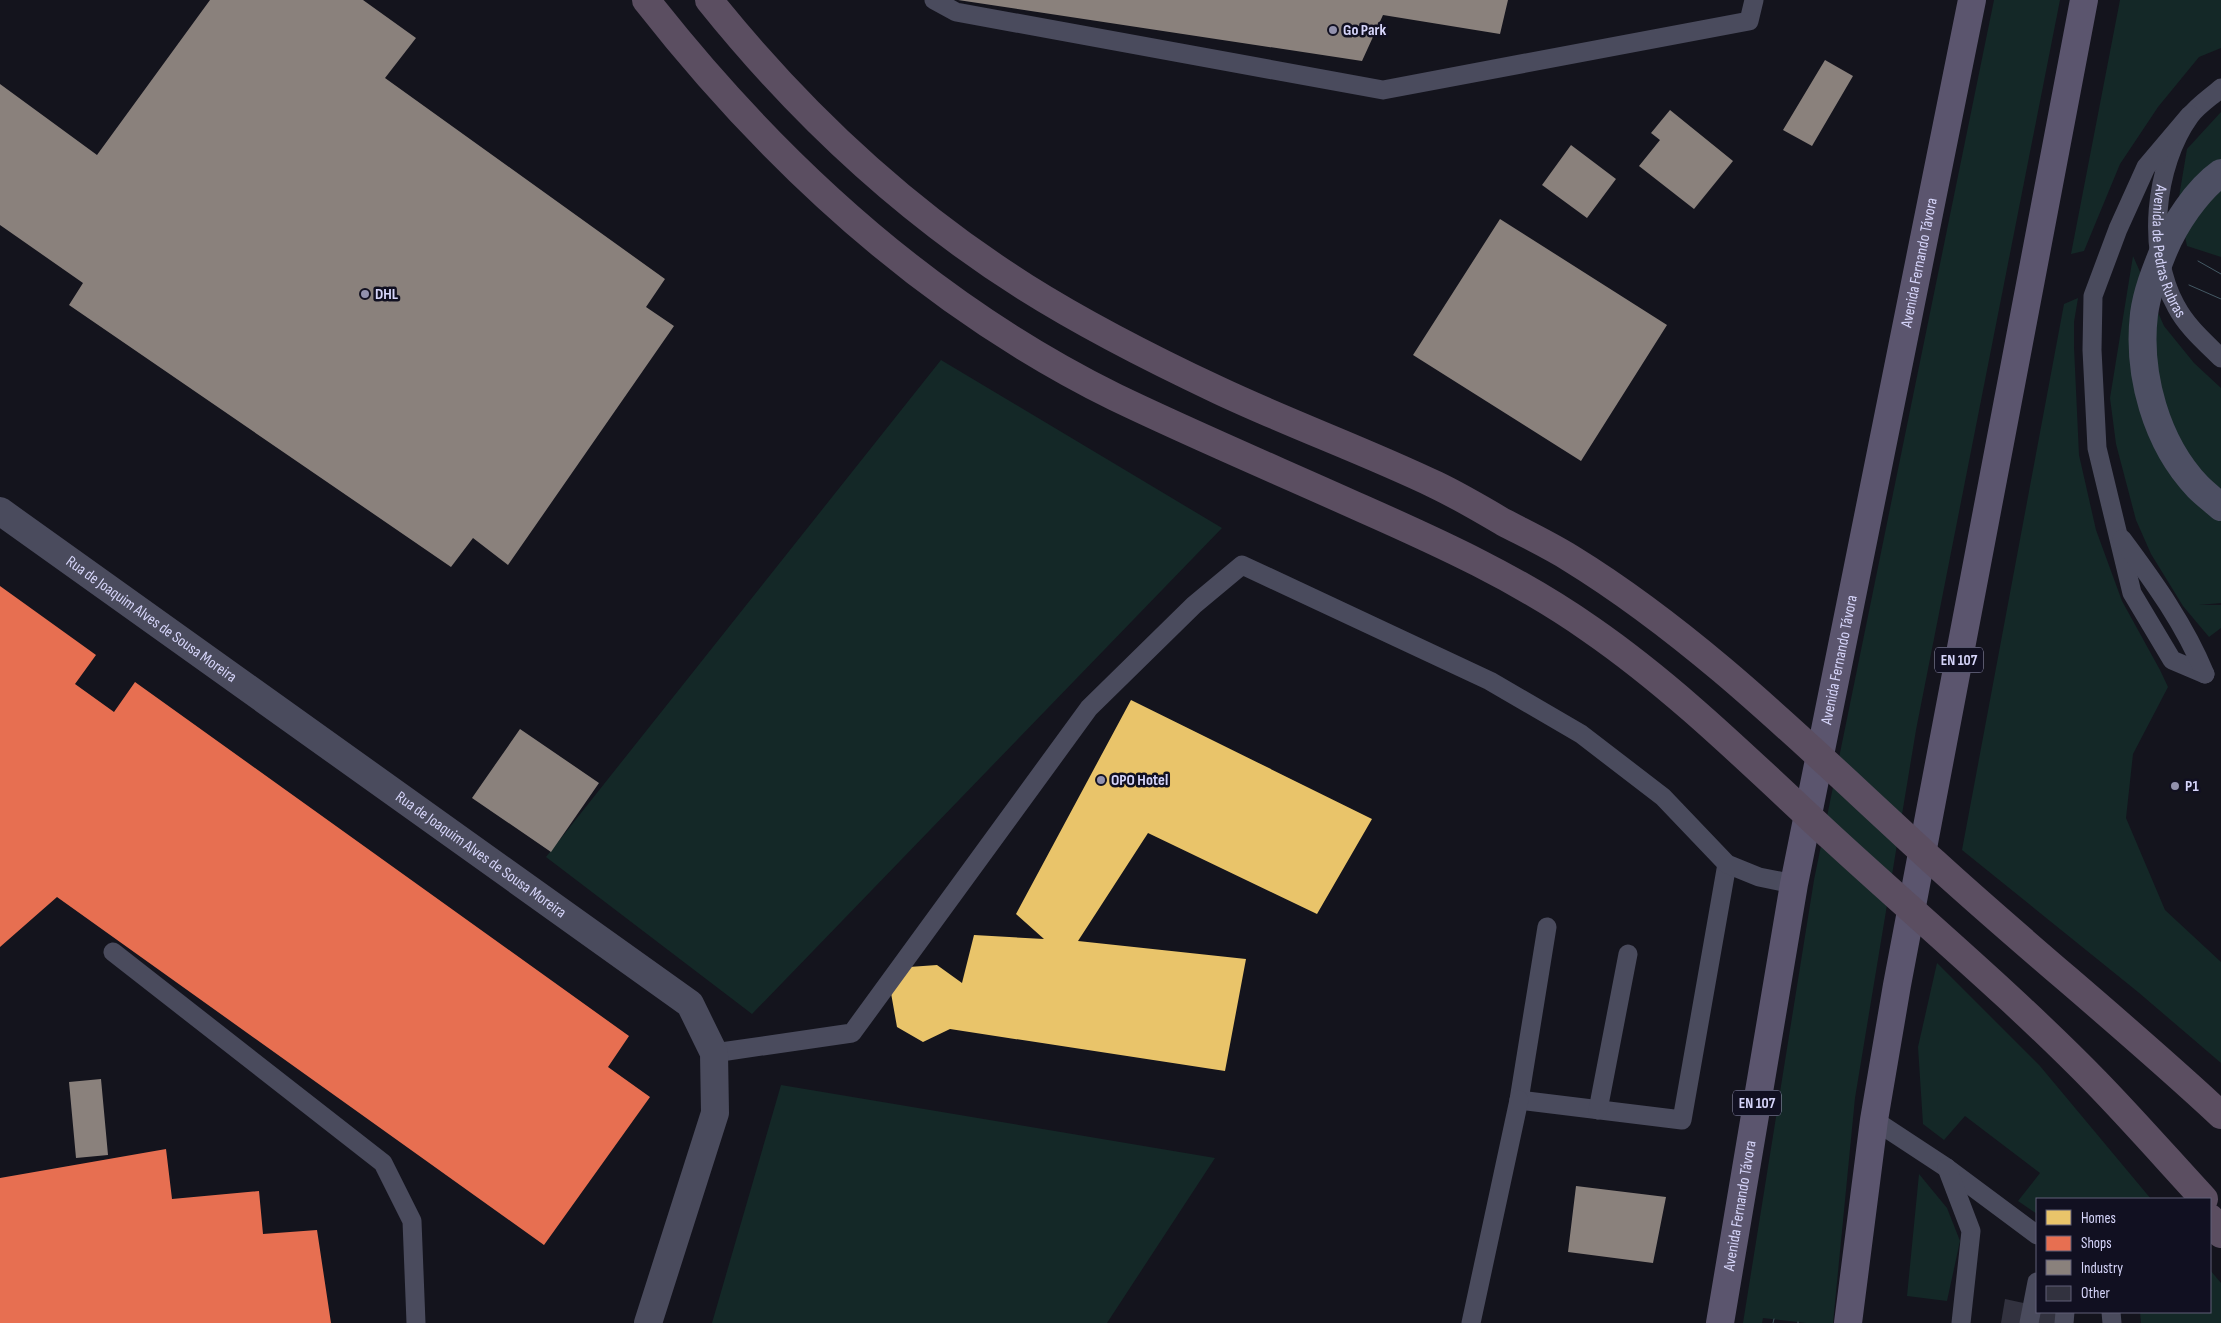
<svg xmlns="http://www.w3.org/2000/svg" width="2221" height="1323" font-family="'Sofia Sans Condensed',sans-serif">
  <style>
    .green { fill: #142827 }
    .homes { fill: #e9c46a }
    .shops { fill: #e76f51 }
    .industry { fill: #8a817c }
    .building { fill: #32323f }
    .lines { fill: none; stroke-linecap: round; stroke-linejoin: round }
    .service { stroke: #4a4b5d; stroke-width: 19 }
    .minor { stroke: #4a4b5d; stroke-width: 28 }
    .secondary { stroke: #4d4f63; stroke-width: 28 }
    .primary { stroke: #5b556e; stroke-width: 28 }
    .motorway { stroke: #5b4e61; stroke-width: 28 }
    .tram { stroke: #445964; stroke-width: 1 }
    .poi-dot { fill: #9291ad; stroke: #111021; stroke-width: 2 }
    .labels { text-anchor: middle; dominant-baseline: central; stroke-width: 5; stroke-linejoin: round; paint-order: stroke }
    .shield { fill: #111021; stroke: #9b9ab9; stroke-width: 1 }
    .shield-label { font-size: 15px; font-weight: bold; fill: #d6d5fa }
    .poi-label { font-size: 16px; font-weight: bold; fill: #d6d5fa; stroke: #111021; text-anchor: start }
    .street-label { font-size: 16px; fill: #d6d5fa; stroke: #111021 }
  </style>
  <rect width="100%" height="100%" fill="#14141d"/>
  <path class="green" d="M 1994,0 L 2060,0 L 1916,730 L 1855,1098 L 1833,1323 L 1806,1323 L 1763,1318 L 1762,1323 L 1743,1323 L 1814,880 Z
    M 2120,0 L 2221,0 L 2221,48 L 2199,57 L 2158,107 L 2120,164 L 2084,251 L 2071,254 Z
    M 2221,112 L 2221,257 L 2187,246 L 2178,203 L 2187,149 Z
    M 2133,256 L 2164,326 L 2194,363 L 2221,388 L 2221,603 L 2199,605 L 2221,605 L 2221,628 L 2209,637 L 2183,606 L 2151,554 L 2136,520 L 2116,444 L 2110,398 Z
    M 2078,298 L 2074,322 L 2074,347 L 2079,455 L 2096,530 L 2122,601 L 2160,670 L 2168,687 L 2133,754 L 2126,818 L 2165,910 L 2221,962 L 2221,1063 L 2138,992 L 1962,850 L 2064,304 Z
    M 941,360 L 1222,528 L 752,1014 L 546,857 Z
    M 1937,963 L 2040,1066 L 2151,1199 L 2037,1199 L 2037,1214 L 2018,1201 L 2040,1173 L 1965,1116 L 1944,1140 L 1923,1124 L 1918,1047 Z
    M 781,1085 L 1215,1158 L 1107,1323 L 712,1323 Z
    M 1919,1174 L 1947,1208 L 1960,1241 L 1947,1301 L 1907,1296 Z
    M 2210,1270 L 2221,1283 L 2221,1323 L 2141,1323 L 2140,1312 L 2210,1312 Z"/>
  <path class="homes" d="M 1131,700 L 1372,819 L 1317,914 L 1148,833 L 1078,941 L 1246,959 L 1225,1071 L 950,1029 L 923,1042 L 897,1027 L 891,993 L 909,967 L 937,965 L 962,983 L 974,935 L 1044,939 L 1016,914 Z"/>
  <path class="shops" d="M 0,586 L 96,655 L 75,684 L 114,712 L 135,682 L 629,1036 L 608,1067 L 650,1097 L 544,1245 L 57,897 L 0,947 Z
    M 166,1149 L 172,1199 L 259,1191 L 263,1234 L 317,1230 L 331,1323 L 0,1323 L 0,1178 Z"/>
  <path class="industry" d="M 210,0 L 363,0 L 416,38 L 385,78 L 665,279 L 646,307 L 674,326 L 508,565 L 473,538 L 451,567 L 69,305 L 83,283 L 0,225 L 0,84 L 97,155 Z
    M 958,0 L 1508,0 L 1500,34 L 1383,15 L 1362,61 Z
    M 1825,60 L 1853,76 L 1812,146 L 1783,130 Z
    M 1670,110 L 1733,161 L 1694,209 L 1639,166 L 1660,140 L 1651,133 Z
    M 1571,145 L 1616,179 L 1587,218 L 1542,185 Z
    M 1500,219 L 1667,325 L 1581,461 L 1413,355 Z
    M 520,729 L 599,783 L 551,852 L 472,798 Z
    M 101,1079 L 108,1155 L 76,1158 L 69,1082 Z
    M 1576,1186 L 1666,1197 L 1653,1263 L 1568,1252 Z"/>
  <path class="building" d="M 2005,1299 L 2037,1306 L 2037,1312 L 2074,1312 L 2073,1323 L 2001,1323 Z"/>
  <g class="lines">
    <g class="service">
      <path d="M 934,0 L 956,12 L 1383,90 L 1749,21 L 1754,0"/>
      <path id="s1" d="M 2221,88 C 2211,97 2198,105 2190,116 C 2154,166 2146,252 2176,306 C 2187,327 2205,342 2221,358"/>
      <path d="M 2190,115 L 2146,167 L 2118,229 L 2093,296 L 2092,350 L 2097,448 L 2132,593 L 2172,660 L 2205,674"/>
      <path d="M 2122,539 C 2154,582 2185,625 2205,674"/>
      <path d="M 1547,927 L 1519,1100 L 1682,1120 L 1727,864"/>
      <path d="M 113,952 L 383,1163 L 412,1221 L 416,1323"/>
      <path d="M 714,1053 L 852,1033 L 1089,708 L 1194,605 L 1242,565 L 1490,681 L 1581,734 L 1663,797 L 1727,864 L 1759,877 L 1794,884"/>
      <path d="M 1598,1110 L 1628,954"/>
      <path d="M 1874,1120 L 1947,1168 L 2037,1235"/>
      <path d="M 1947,1168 L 1971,1231 L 1961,1323"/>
      <path d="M 2111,1312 L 2112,1323"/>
      <path d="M 1471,1323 L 1519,1100"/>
      <path d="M 2029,1323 L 2037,1282"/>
      <path d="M 2064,1323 L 2065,1312"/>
    </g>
    <path class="minor" id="s2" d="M 0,511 L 690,1004 L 714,1053 L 715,1113 L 648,1323"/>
    <path class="secondary" d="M 2221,173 C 2197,190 2174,225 2163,252 C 2155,272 2147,292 2144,314 C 2137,374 2156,443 2198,487 C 2205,494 2214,501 2221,507"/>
    <g class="primary">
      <path id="s3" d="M 1720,1323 L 1794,884 L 1972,0"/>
      <path d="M 1848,1323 L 1874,1120 L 1897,985 L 2084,0"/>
    </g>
    <path class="motorway" d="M 646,0 C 773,162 929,305 1115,397 C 1196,436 1279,471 1361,508 C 1440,543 1519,579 1590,629 C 1677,689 1754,766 1832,838 C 1920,919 2012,996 2096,1082 C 2133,1120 2168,1160 2204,1199
      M 709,0 C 798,111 905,211 1025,287 C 1087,326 1152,359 1218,390 C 1290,424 1365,451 1436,485 C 1459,496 1481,509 1503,522 C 1526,534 1549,545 1570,558 C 1705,641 1818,757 1935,863 C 2029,949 2128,1028 2221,1115
      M 2210,1218 L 2221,1234"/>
    <path class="tram" d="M 2198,261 L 2221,274
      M 2189,285 L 2221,299
      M 1773,1323 L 1774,1319
      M 1798,1323 L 1798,1322"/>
  </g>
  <g class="poi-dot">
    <circle cx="1333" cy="30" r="5"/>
    <circle cx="365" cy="294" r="5"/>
    <circle cx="1101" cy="780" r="5"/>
    <circle cx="2175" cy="786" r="5"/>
  </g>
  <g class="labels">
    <g class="shield">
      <rect x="1935" y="647.5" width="48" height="25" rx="4"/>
      <rect x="1733" y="1090.5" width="48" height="25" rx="4"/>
    </g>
    <g class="shield-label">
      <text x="1959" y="660">EN 107</text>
      <text x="1757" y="1103">EN 107</text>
    </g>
    <g class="poi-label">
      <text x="1343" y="30">Go Park</text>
      <text x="375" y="294">DHL</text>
      <text x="1111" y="780">OPO Hotel</text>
      <text x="2185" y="786">P1</text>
    </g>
    <g class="street-label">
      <text stroke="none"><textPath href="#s1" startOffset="185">Avenida de Pedras Rubras</textPath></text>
      <text stroke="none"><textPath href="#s3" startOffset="1079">Avenida Fernando Távora</textPath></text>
      <text stroke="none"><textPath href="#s2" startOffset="186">Rua de Joaquim Alves de Sousa Moreira</textPath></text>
      <text stroke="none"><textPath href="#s3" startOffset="674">Avenida Fernando Távora</textPath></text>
      <text stroke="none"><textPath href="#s2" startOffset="591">Rua de Joaquim Alves de Sousa Moreira</textPath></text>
      <text stroke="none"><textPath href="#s3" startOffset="119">Avenida Fernando Távora</textPath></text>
    </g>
  </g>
  <rect x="2036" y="1198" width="175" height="115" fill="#111021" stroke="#605f78"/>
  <rect x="2046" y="1210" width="25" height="15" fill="#e9c46a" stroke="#605f78"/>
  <text x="2081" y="1223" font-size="15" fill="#d6d5fa">Homes</text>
  <rect x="2046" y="1236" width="25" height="15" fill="#e76f51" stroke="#605f78"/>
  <text x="2081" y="1248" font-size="15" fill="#d6d5fa">Shops</text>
  <rect x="2046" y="1260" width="25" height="15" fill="#8a817c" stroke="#605f78"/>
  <text x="2081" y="1273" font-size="15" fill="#d6d5fa">Industry</text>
  <rect x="2046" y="1286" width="25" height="15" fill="#32323f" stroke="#605f78"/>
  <text x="2081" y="1298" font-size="15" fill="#d6d5fa">Other</text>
</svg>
